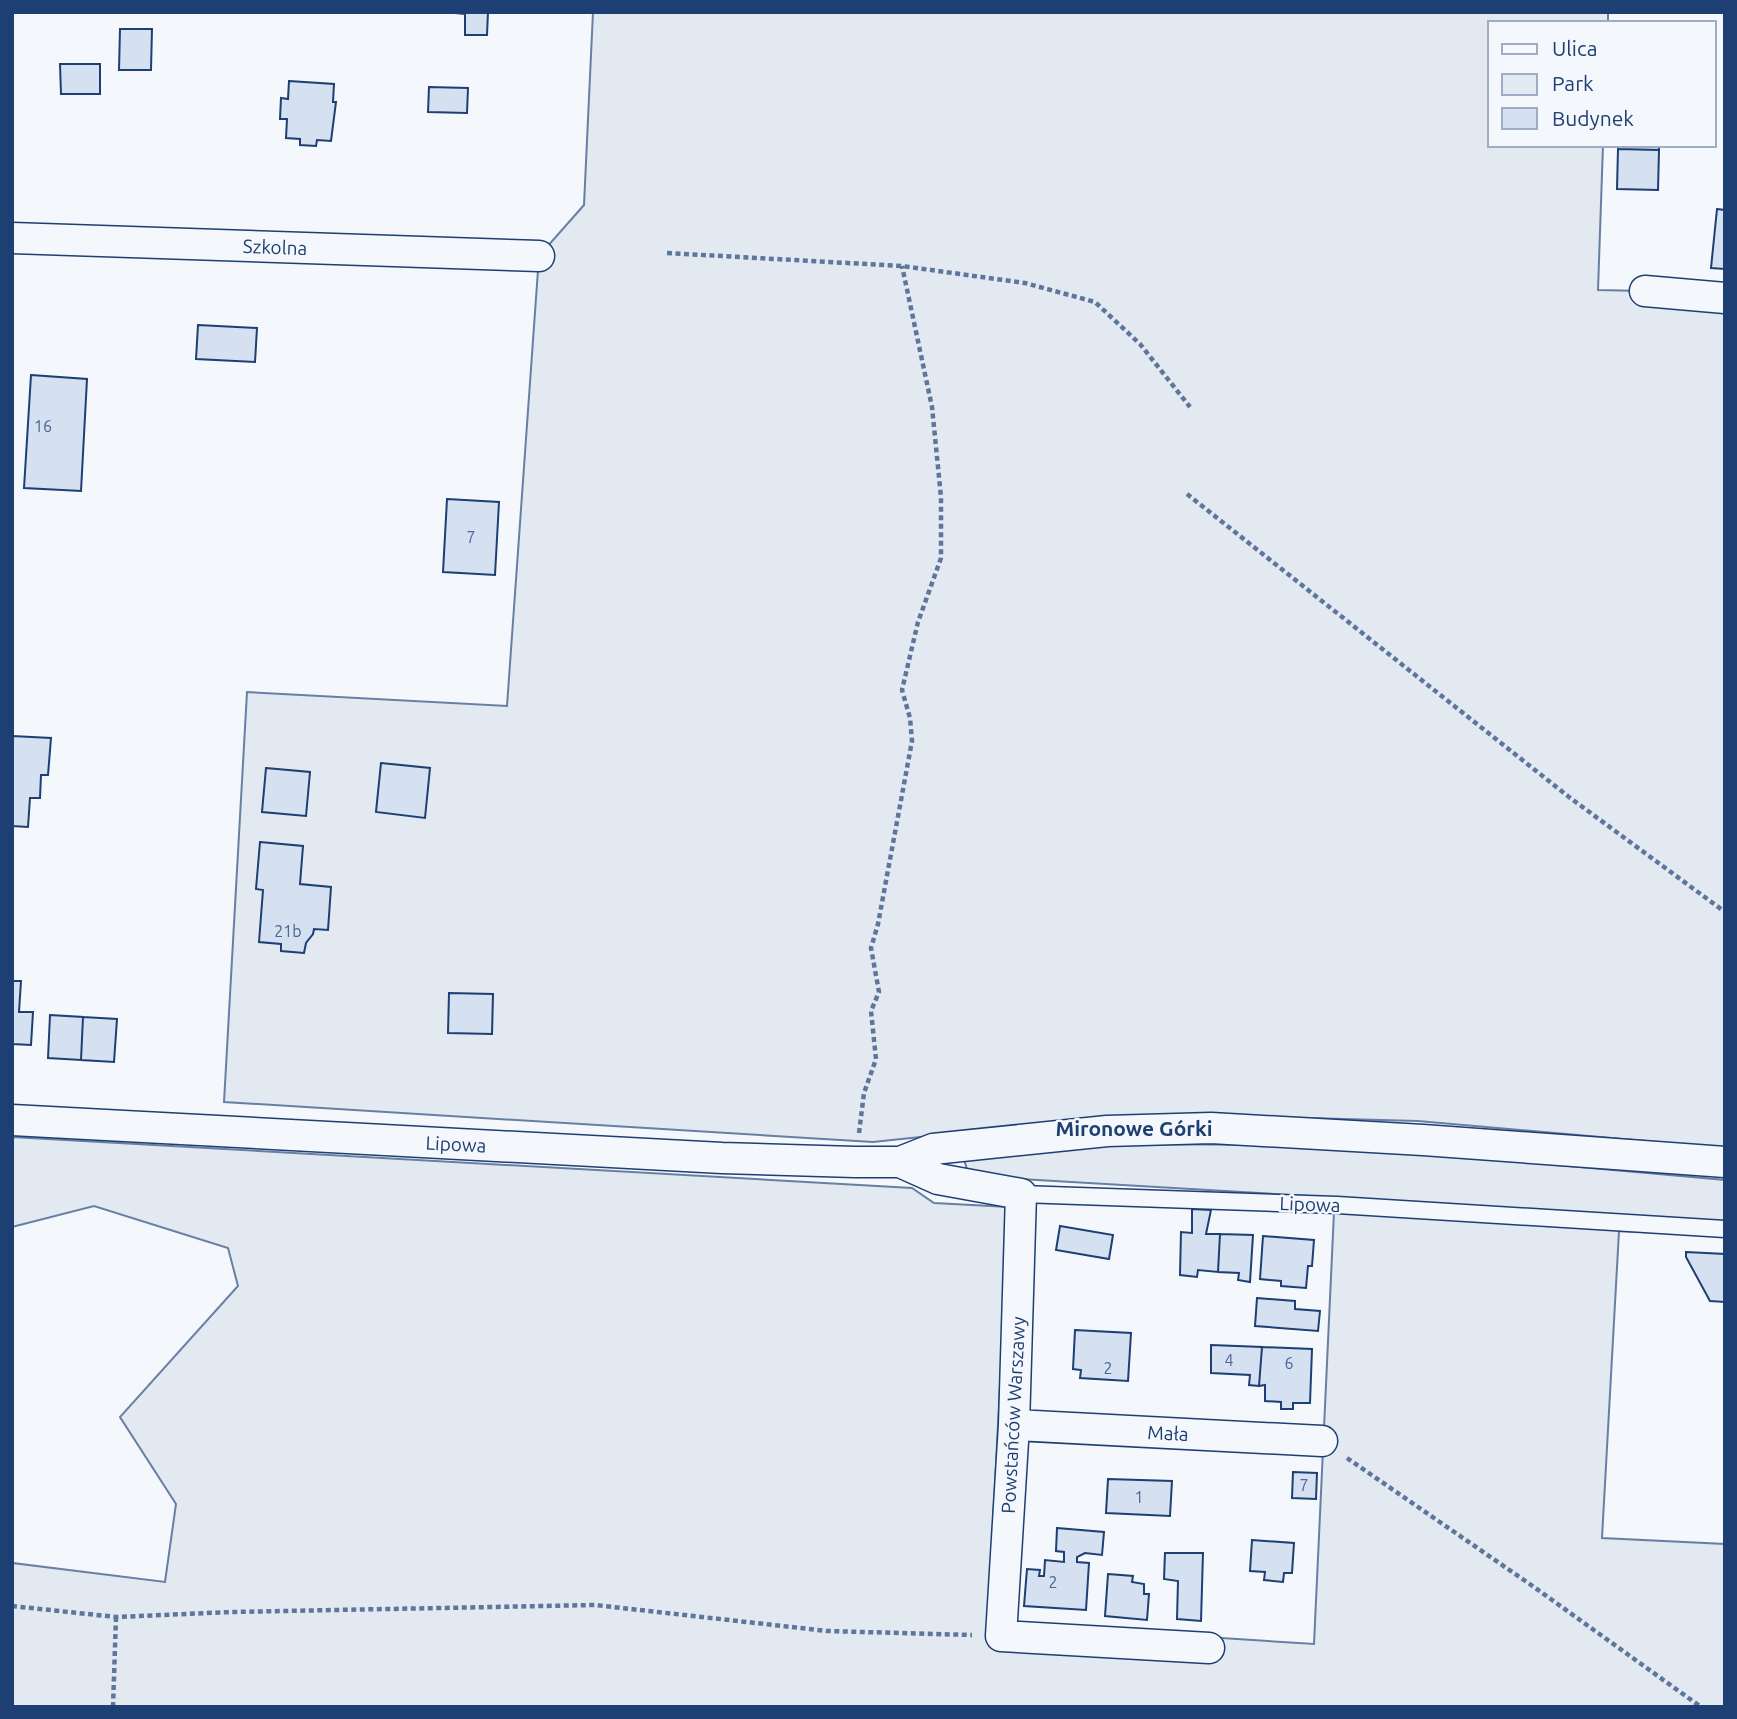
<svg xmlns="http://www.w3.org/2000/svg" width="1737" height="1719" font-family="Ubuntu,sans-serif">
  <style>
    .green { fill: #e3e9f0; stroke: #687fa3; stroke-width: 2 }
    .building { fill: #d5e0f0; stroke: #1d3f73; stroke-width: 2 }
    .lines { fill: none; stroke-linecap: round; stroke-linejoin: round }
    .lane-casing { stroke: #1d3f73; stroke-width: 19 }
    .street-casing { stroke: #1d3f73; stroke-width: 33 }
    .path { stroke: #5e769c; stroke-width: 4.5; stroke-dasharray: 5 3.5; stroke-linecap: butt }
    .lane { stroke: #f4f7fb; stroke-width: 16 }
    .street { stroke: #f4f7fb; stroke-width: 30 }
    .labels { text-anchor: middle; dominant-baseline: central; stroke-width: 5; stroke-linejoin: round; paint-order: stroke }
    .number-label { font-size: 16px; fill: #4b6792 }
    .street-label { font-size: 19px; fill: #1d3f73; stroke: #f4f7fb }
    .neighbourhood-label { font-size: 21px; font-weight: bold; fill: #1d3f73; stroke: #f4f7fb }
  </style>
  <rect width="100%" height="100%" fill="#f4f7fb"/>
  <path class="green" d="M 593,12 L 1608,12 L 1608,23 L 1490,23 L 1490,145 L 1603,145 L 1598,290 L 1645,291 L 1725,298 L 1725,1148 L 1418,1121 L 1202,1115 L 987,1130 L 873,1142 L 224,1102 L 247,692 L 507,706 L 539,256 L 584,205 Z
    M 12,1137 L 912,1188 L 934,1203 L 1009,1207 L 988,1623 L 1314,1644 L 1334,1212 L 1342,1198 L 969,1176 L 963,1156 L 1081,1144 L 1335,1145 L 1725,1180 L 1725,1235 L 1619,1231 L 1602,1538 L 1725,1544 L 1725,1707 L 12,1707 L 12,1563 L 165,1582 L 176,1504 L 120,1417 L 238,1286 L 228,1248 L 94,1206 L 12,1227 Z"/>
  <path class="building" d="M 445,12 L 488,12 L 487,35 L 465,35 L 465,14 Z
    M 120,29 L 152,29 L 151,70 L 119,70 Z
    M 60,64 L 100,64 L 100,94 L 61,94 Z
    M 289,81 L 334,84 L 333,102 L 336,102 L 331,141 L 317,140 L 316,146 L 300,145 L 300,139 L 286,138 L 287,119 L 280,119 L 281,98 L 288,99 Z
    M 429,87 L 468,88 L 467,113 L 428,112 Z
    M 1618,145 L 1659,145 L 1659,150 L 1618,149 Z
    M 1618,149 L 1659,150 L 1658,190 L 1617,189 Z
    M 1717,209 L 1725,210 L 1725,269 L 1711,268 Z
    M 198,325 L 257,328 L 255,362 L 196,359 Z
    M 31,375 L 87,379 L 81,491 L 24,488 Z
    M 447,499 L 499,502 L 495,575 L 443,572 Z
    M 12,736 L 51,738 L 48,775 L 41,775 L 40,798 L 30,798 L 28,827 L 12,826 Z
    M 381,763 L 430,768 L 425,818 L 376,812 Z
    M 266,768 L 310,772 L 306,816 L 262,812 Z
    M 260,842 L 303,846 L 300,884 L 331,887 L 328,930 L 314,929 L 313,934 L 306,943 L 304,953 L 281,951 L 281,944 L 259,942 L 263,890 L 256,889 Z
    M 12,981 L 21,981 L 19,1012 L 33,1012 L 31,1045 L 12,1044 Z
    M 449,993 L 493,994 L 492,1034 L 448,1033 Z
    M 50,1015 L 83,1017 L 81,1060 L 48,1058 Z
    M 83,1017 L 117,1019 L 114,1062 L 81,1060 Z
    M 1192,1209 L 1211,1210 L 1206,1234 L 1220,1234 L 1218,1272 L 1198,1270 L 1197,1277 L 1180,1275 L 1181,1232 L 1192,1233 Z
    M 1060,1226 L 1113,1235 L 1109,1259 L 1056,1250 Z
    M 1220,1234 L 1253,1235 L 1250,1282 L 1238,1280 L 1239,1273 L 1218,1272 Z
    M 1263,1236 L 1314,1240 L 1312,1266 L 1308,1266 L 1306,1288 L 1281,1286 L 1281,1281 L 1260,1279 Z
    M 1686,1252 L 1725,1254 L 1725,1302 L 1710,1301 L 1686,1257 Z
    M 1257,1298 L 1295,1301 L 1295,1309 L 1320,1311 L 1318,1331 L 1255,1326 Z
    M 1075,1330 L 1131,1333 L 1128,1381 L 1080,1378 L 1081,1370 L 1073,1369 Z
    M 1211,1345 L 1262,1347 L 1259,1386 L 1249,1385 L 1250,1375 L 1211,1373 Z
    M 1262,1347 L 1312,1349 L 1310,1403 L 1293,1403 L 1293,1409 L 1281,1409 L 1281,1402 L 1265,1401 L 1265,1385 L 1259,1386 Z
    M 1293,1472 L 1317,1473 L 1316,1499 L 1292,1498 Z
    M 1108,1479 L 1172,1481 L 1170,1516 L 1106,1513 Z
    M 1057,1528 L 1104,1532 L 1102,1555 L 1085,1553 L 1077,1557 L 1077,1562 L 1089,1563 L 1086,1610 L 1024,1606 L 1027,1569 L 1040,1570 L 1039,1576 L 1044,1576 L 1045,1560 L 1064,1562 L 1064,1552 L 1056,1551 Z
    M 1252,1540 L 1294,1543 L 1292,1573 L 1284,1573 L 1283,1582 L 1264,1580 L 1265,1572 L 1250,1571 Z
    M 1165,1553 L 1203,1553 L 1201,1621 L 1177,1619 L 1178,1581 L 1164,1579 Z
    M 1108,1574 L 1133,1576 L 1132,1582 L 1144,1584 L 1144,1594 L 1149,1594 L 1147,1620 L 1105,1616 Z"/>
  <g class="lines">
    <defs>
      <path id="lane" d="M 1021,1194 L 1337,1205 L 1725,1229"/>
      <path id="street" d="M 12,238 L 539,256
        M 1645,291 L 1725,298
        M 12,1120 L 722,1158 L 855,1162 L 900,1162 L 933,1149 L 1107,1131 L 1211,1128 L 1423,1140 L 1725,1162
        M 900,1162 L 938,1179 L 1021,1194 L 1014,1425 L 1001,1636 L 1209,1648
        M 1014,1425 L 1322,1441"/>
    </defs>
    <use href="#lane" class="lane-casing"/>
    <use href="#street" class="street-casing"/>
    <path class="path" d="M 667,253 L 902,266 L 1025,283 L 1095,302 L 1140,344 L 1190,407
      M 1187,494 L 1569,797 L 1725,912
      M 859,1133 L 864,1093 L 876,1059 L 871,1011 L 879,992 L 871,948 L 878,924 L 912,741 L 910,718 L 902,690 L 918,622 L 941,558 L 941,497 L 932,407 L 902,266
      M 1347,1458 L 1534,1587 L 1701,1707
      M 12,1606 L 116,1617 L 232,1612 L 595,1605 L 827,1631 L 972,1635
      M 113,1707 L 116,1617"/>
    <use href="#lane" class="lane"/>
    <use href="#street" class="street"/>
  </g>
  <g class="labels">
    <g class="number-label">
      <text x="43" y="426">16</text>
      <text x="471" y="537">7</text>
      <text x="288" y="931">21b</text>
      <text x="1229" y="1360">4</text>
      <text x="1289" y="1363">6</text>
      <text x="1108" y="1368">2</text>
      <text x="1304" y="1485">7</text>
      <text x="1139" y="1497">1</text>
      <text x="1053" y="1582">2</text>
    </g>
    <g class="street-label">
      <text transform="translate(275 247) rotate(2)">Szkolna</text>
      <text transform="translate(456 1144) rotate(3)">Lipowa</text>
      <text transform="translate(1310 1204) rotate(2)">Lipowa</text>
      <text transform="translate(1013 1415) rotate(-87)">Powstańców Warszawy</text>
      <text transform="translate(1168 1433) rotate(3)">Mała</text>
    </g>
    <g class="neighbourhood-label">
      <text x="1134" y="1128">Mironowe Górki</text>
    </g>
  </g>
  <rect width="1737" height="1719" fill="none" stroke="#1d3f73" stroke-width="28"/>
  <rect x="1488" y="21" width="228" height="126" fill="#f4f7fb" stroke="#9eadc5" stroke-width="2"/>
  <rect x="1502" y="44" width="35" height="10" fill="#f4f7fb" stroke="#9eadc5" stroke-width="2"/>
  <text x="1552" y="56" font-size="21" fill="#1d3f73">Ulica</text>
  <rect x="1502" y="74" width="35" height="21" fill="#e3e9f0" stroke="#9eadc5" stroke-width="2"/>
  <text x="1552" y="91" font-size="21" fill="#1d3f73">Park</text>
  <rect x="1502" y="108" width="35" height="21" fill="#d5e0f0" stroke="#9eadc5" stroke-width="2"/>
  <text x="1552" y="126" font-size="21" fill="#1d3f73">Budynek</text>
</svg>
